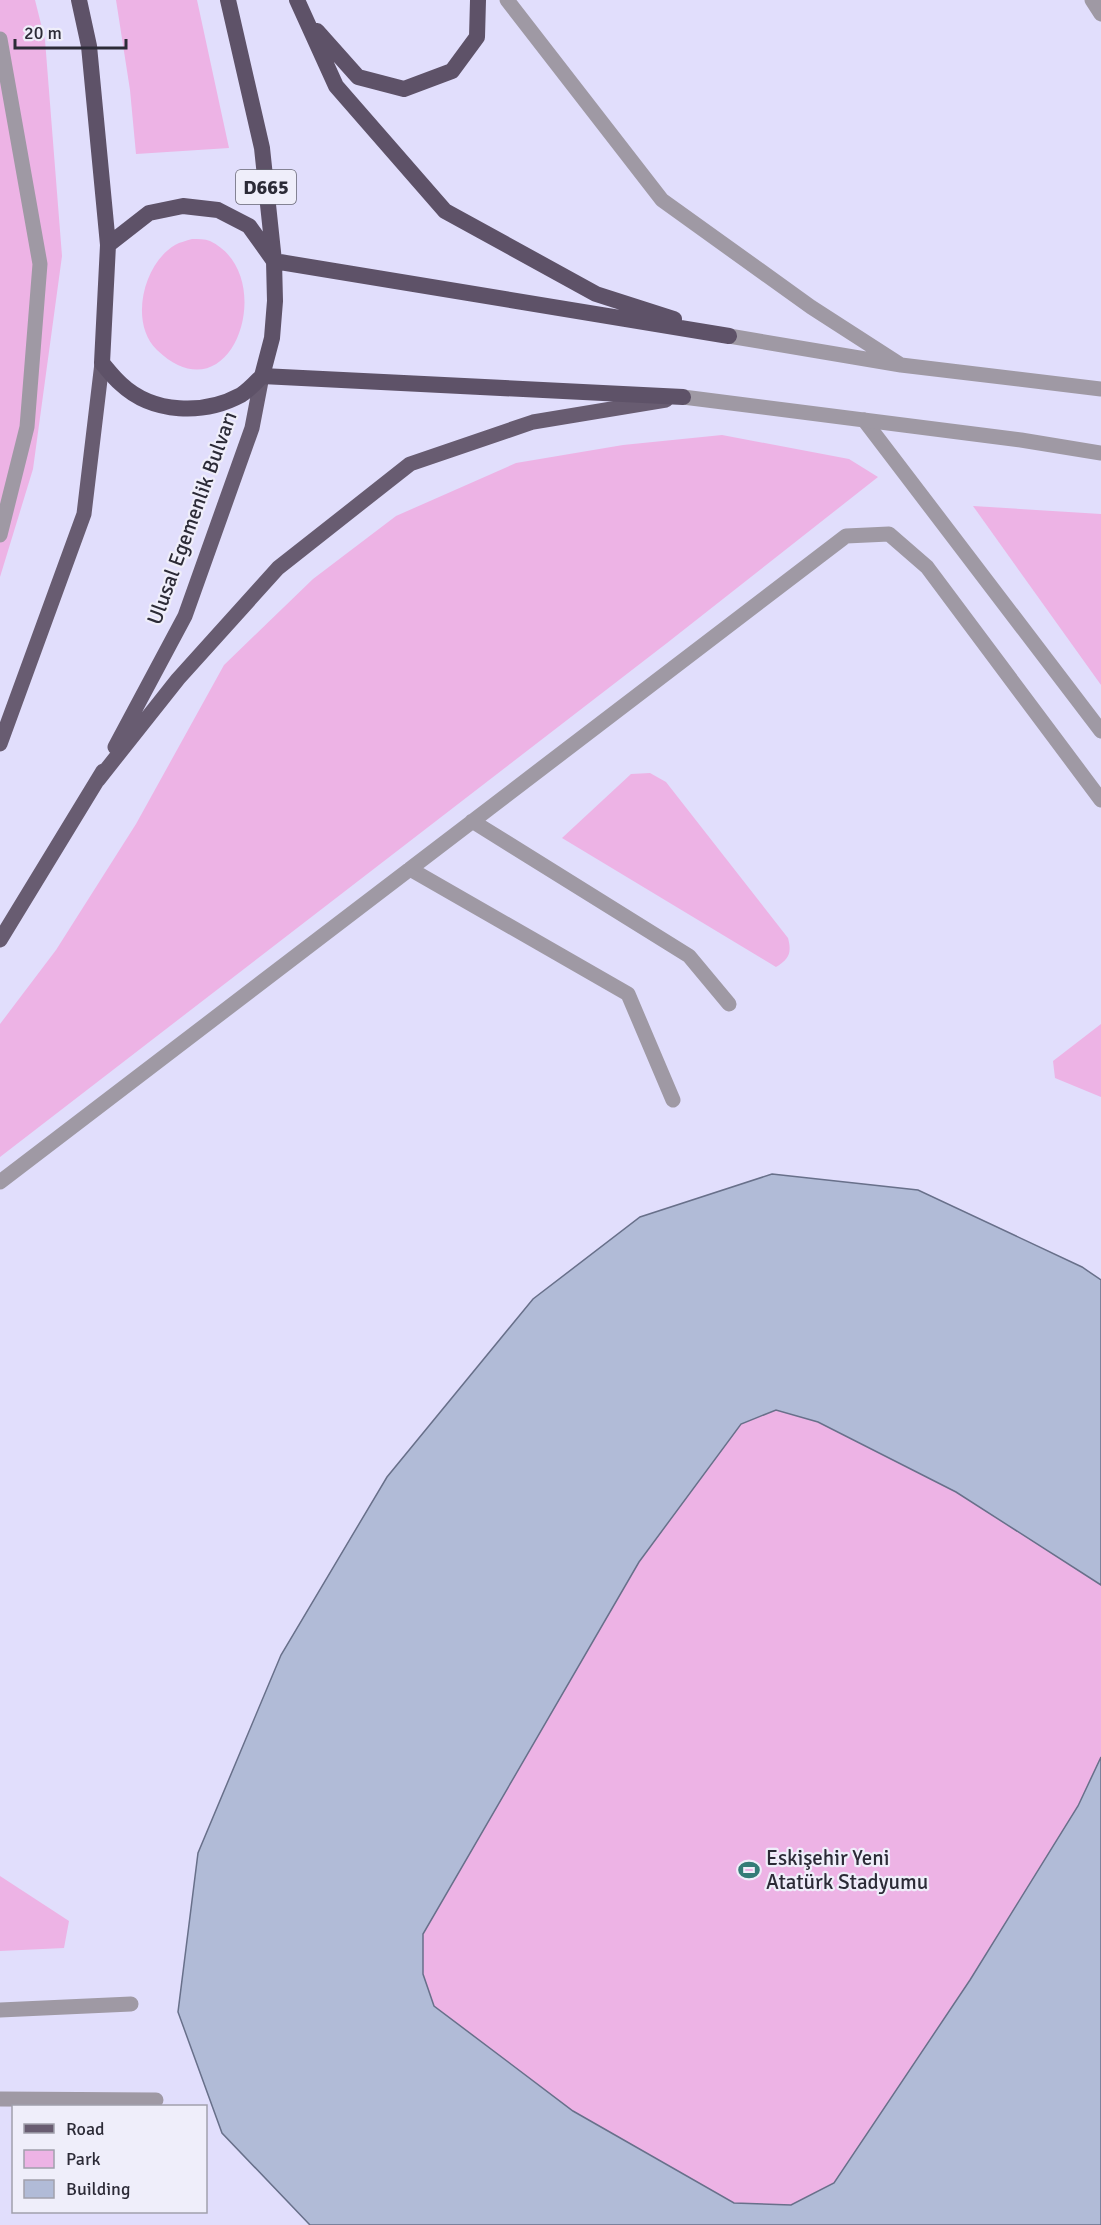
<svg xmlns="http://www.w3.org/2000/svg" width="1101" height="2225" font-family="Signika,sans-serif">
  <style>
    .green { fill: #edb3e5 }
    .building { fill: #b1bbd7; stroke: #68708a; stroke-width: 1.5 }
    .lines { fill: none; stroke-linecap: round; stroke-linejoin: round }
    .service { stroke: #9f99a4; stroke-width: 15 }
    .minor { stroke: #9f99a4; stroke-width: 15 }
    .tertiary { stroke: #9f99a4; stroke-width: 15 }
    .primary { stroke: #685c71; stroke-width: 15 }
    .trunk { stroke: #5e5268; stroke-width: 16 }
    .labels { text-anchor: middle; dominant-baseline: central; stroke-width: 4.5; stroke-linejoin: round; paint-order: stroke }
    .shield { fill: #efeefa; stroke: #666672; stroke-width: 1.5 }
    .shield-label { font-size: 20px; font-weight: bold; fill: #2c2b37 }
    .street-label { font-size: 21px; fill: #2c2b37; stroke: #efeefa }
    .poi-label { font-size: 21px; fill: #2c2b37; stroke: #efeefa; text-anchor: start }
  </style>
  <rect width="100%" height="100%" fill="#e1defc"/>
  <path class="green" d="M 0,0 L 35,0 L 45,40 L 62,256 L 33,469 L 0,577 Z
    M 116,0 L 197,0 L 229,148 L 136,154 L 130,90 Z
    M 192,239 C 198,239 205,239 210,241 C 281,275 232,422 157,350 C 129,323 143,264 175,245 C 180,242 186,241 192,239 Z
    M 722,435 L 849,459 L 878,477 L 667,643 L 0,1157 L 0,1024 L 56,950 L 136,824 L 224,665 L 313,579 L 396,516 L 516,463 L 623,445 Z
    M 973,506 L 1101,514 L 1101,685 Z
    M 650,773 L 666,782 L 788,938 C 792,953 789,959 776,967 L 562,838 L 631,774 Z
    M 1101,1024 L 1101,1097 L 1055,1078 L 1053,1061 Z
    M 772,1174 L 918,1190 L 1082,1267 L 1101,1280 L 1101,2225 L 310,2225 L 222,2133 L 178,2012 L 198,1853 L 281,1655 L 387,1477 L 533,1299 L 640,1217 Z
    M 0,1876 L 69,1921 L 64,1948 L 0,1951 Z"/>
  <path class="building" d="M 772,1174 L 918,1190 L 1082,1267 L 1101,1280 L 1101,1585 L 956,1492 L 818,1422 L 776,1410 L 741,1424 L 639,1562 L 423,1934 L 423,1974 L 434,2006 L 573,2111 L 734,2203 L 791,2205 L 834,2183 L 970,1980 L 1078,1806 L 1101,1757 L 1101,2225 L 310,2225 L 222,2133 L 178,2012 L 198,1853 L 281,1655 L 387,1477 L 533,1299 L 640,1217 Z"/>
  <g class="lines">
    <path class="service" d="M 864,420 L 1101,731
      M 472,821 L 689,956 L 729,1004
      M 410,869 L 628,994 L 673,1100
      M 0,1182 L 846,536 L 889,534 L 927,567 L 1101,800
      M 0,2010 L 131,2004
      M 0,2099 L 156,2100"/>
    <path class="minor" d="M 1092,0 L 1101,14
      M 0,39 L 40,264 L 27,427 L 0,535"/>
    <path class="tertiary" d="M 507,0 L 662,200 L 811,307 L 901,365
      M 729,336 L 901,365 L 1101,389
      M 683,397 L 1021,440 L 1101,453"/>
    <path class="primary" d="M 0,744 L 84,514 L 102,363
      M 115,747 L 185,616 L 252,428 L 262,376
      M 98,780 L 178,679 L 278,568 L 410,464 L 533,422 L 666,400
      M 0,940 L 103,771"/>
    <path class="trunk" d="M 79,0 L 89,46 L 108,245 L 102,363 C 108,370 114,378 121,384 C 153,414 204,415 241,395 C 249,390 256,382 262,376 L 683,397
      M 228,0 L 262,148 L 274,261 L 275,301 L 272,338 L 262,376
      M 297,0 L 336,86 L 445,211 L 596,294 L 674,319
      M 317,31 L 358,77 L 404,89 L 452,71 L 477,37 L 478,0
      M 108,245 L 149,213 L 183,206 L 218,210 L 249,226 L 274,261 L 729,336"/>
  </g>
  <defs>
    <symbol id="stadium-bare" viewBox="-9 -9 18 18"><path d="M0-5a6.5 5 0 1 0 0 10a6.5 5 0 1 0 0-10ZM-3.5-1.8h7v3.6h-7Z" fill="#347c77" stroke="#efeefa" stroke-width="2.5" paint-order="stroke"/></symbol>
  </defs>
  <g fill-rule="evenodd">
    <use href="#stadium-bare" x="734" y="1855" width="30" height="30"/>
  </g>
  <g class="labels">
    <rect class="shield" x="236" y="170" width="60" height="34" rx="4.5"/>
    <g class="shield-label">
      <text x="266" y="187">D665</text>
    </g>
    <g class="street-label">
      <text transform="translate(192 518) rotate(-70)">Ulusal Egemenlik Bulvarı</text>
    </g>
    <g class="poi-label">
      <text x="766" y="1858">Eskişehir Yeni<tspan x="766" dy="24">Atatürk Stadyumu</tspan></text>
    </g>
  </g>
  <rect x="12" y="2105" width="195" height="108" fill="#efeefa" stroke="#a1a0ac" stroke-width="1.5"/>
  <rect x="24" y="2124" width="30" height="9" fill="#685c71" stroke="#a1a0ac" stroke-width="1.5"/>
  <text x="66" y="2135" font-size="18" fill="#2c2b37">Road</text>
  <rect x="24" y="2150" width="30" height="18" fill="#edb3e5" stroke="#a1a0ac" stroke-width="1.5"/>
  <text x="66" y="2165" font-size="18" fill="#2c2b37">Park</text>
  <rect x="24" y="2180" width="30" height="18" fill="#b1bbd7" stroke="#a1a0ac" stroke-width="1.5"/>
  <text x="66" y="2195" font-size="18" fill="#2c2b37">Building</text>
  <path d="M15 39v9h111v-9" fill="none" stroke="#2c2b37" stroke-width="3"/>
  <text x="24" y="39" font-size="18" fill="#2c2b37" stroke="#efeefa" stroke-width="4.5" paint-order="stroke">20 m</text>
</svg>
